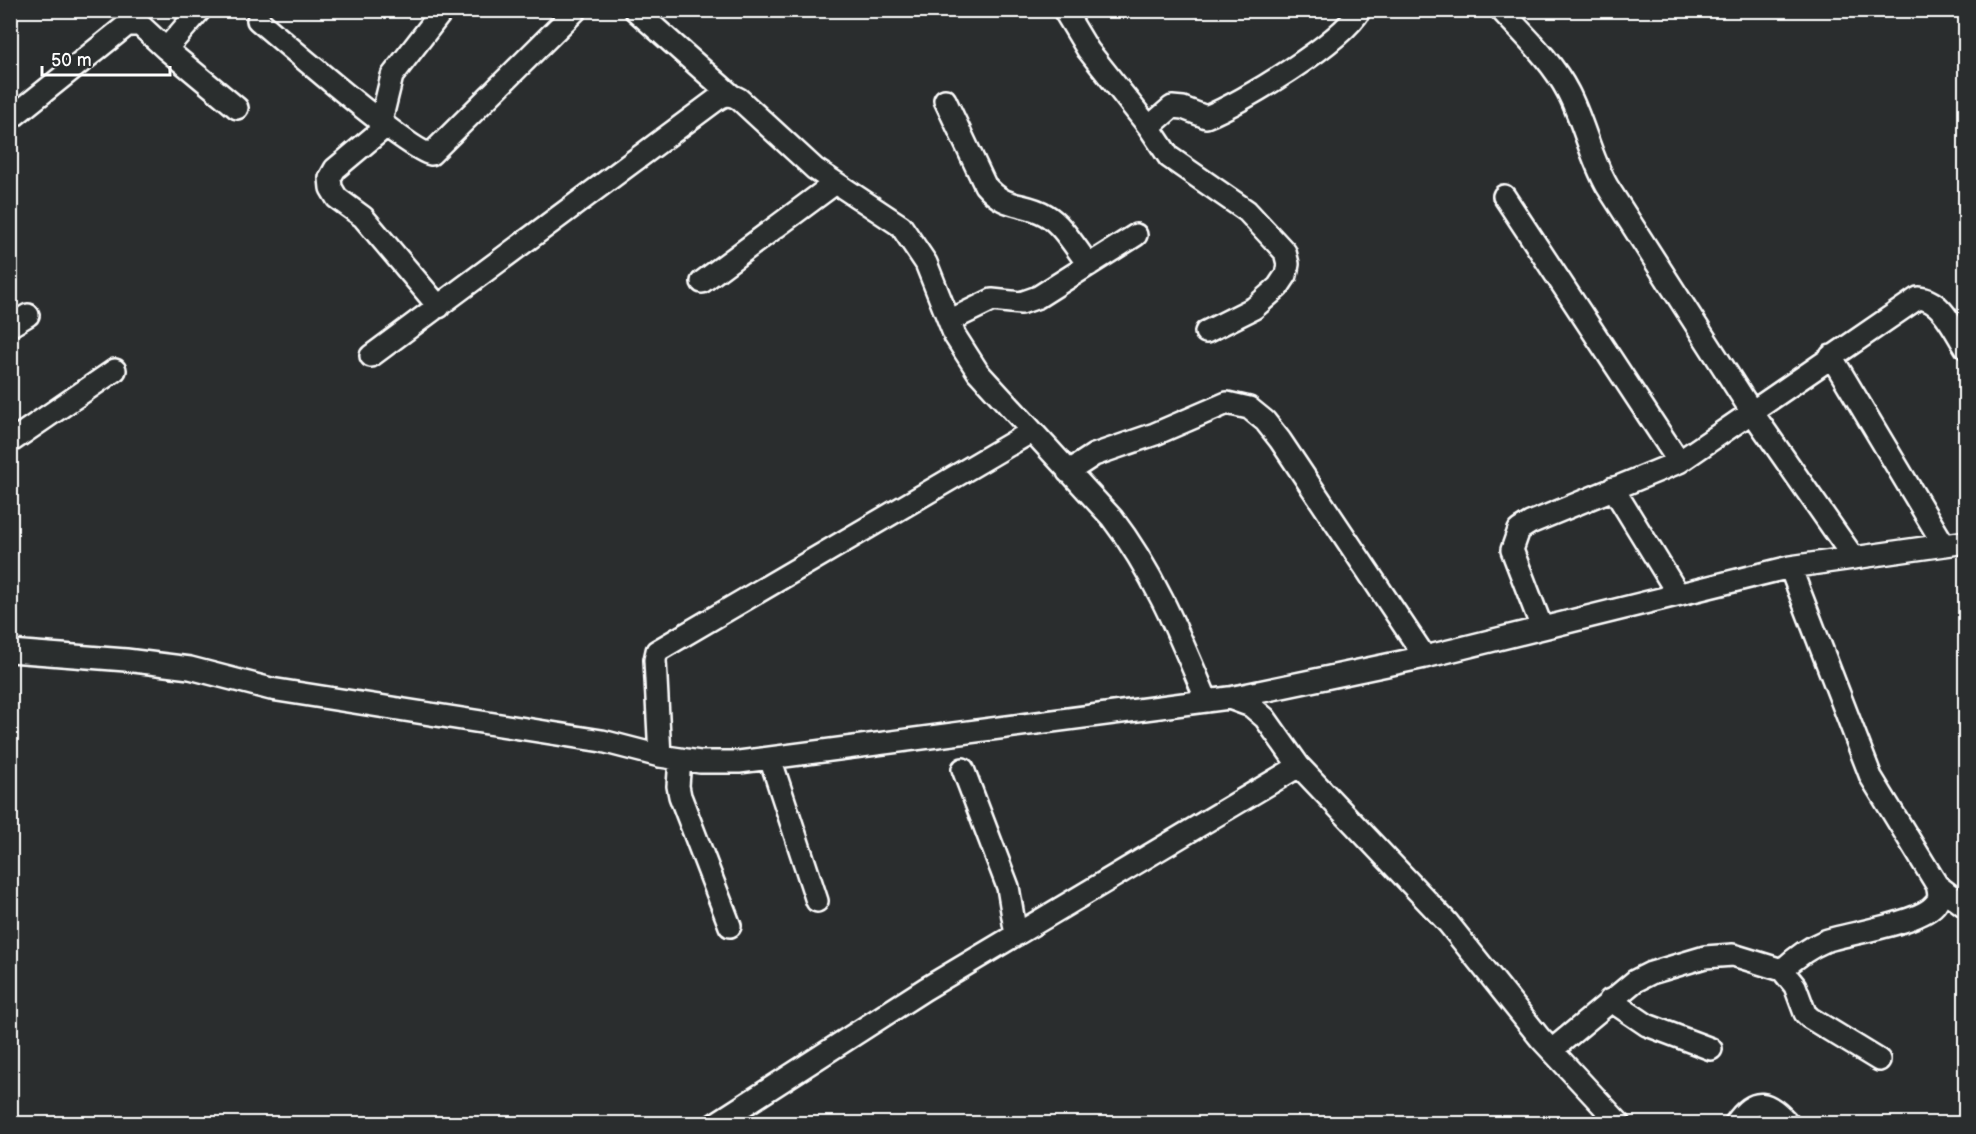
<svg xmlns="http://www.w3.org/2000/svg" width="1976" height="1134" font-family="'Balsamiq Sans',sans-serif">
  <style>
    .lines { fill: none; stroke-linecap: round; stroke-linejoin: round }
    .minor-casing { stroke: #fff; stroke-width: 26 }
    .minor { stroke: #2a2d2e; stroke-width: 21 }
  </style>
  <rect width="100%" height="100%" fill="#2a2d2e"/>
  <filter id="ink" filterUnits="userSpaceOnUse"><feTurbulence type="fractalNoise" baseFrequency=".0167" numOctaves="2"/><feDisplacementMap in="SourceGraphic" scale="12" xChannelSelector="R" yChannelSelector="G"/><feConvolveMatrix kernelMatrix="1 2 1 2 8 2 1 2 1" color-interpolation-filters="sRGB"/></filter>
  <g filter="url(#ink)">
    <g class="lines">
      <defs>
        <path id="minor" d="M 200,10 L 166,49 L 237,108
          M 635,10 L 731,95
          M 1064,10 L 1088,50 L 1149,127 L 1172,107 L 1183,108 L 1206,117 C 1243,102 1341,43 1360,10
          M 1501,10 C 1525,36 1552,61 1568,92 C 1584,123 1590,156 1607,186 L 1752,412 L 1853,557
          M 258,20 C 283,41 410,152 431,154 L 576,10
          M 945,100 L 985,185 C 1007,211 1022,201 1046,215 C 1063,225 1076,249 1089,265
          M 10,119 L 127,25 L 140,25 L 166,49
          M 1149,127 L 1169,157 L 1247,211 L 1285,252 L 1288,264 L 1286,275 L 1278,287 L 1254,308 L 1206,332
          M 1504,196 L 1679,462
          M 702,282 L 834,184
          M 439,307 L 363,217 L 337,198 L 331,188 L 330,178 L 335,169 L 378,133 L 392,76 L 443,10
          M 949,321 L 992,300 L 1021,303 L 1038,297 L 1136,235
          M 10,326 L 28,315
          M 371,356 L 716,100 C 725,94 730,94 739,99 L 815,169 L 901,226 L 926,263 L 955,336 L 978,372 L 1112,518 C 1155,574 1180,637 1207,701
          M 1831,356 L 1944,545
          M 10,442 L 115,370
          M 1068,472 L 1094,455 L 1155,434 L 1227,403 L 1249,408 L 1265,421 L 1280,440 L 1425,657
          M 1613,488 L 1678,594
          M 1542,628 L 1512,550 L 1519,530 L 1530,523 L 1679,462 L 1918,298 C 1942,299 1954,330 1966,348
          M 10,651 L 126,660 L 190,668 L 271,689 L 602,741 L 660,756 L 700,762 L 739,762 L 1229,698 L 1251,706 L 1265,718 L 1299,766 L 1448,923 L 1540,1038 L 1620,1124
          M 1230,698 L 1425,657 L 1790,567 L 1966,542
          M 660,756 L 655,660 L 657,651 L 1031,432
          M 770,758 L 817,901
          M 680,759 L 678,786 L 680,796 L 730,926
          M 963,769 L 1008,887 L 1016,935
          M 1937,885 L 1966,907
          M 1782,970 C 1795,958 1808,948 1825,941 C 1849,933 1923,923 1936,903 C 1940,898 1939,892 1937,885 L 1871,777 L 1790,567
          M 1610,1000 L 1647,1025 L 1711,1049
          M 1552,1050 L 1635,981 L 1651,973 L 1705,957 L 1733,955 L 1782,970 L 1795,986 L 1805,1013 L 1810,1018 L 1879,1060
          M 715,1124 L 925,989 L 1299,766
          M 1735,1124 C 1756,1095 1767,1101 1789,1124"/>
      </defs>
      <use href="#minor" class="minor-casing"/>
      <use href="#minor" class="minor"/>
    </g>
  </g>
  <rect width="1976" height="1134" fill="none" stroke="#2a2d2e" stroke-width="36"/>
  <rect x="18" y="18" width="1940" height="1098" fill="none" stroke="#fff" stroke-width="2" filter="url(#ink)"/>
  <path d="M42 66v9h128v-9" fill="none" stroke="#ffffff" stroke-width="3"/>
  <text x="51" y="66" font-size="18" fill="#ffffff" stroke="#2a2d2e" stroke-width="4.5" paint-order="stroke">50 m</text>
</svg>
